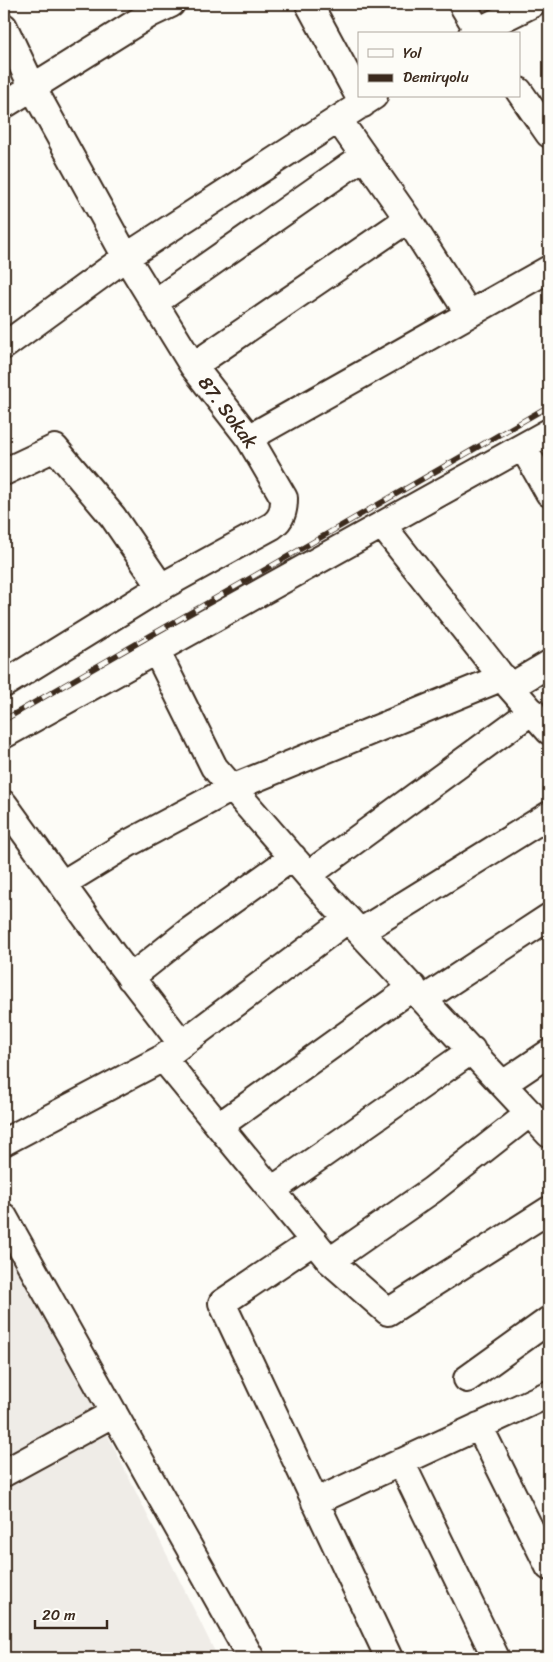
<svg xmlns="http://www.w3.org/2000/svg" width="553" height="1662" font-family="Sriracha,sans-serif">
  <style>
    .built { fill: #efece7 }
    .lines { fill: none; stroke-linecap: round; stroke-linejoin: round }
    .street-casing { stroke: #3b2a1e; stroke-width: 30 }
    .street { stroke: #fdfcf7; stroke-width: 26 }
    .rail-casing { stroke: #3b2a1e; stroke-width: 5.5 }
    .rail { stroke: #fdfcf7; stroke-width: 4; stroke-dasharray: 11; stroke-linecap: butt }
    .labels { text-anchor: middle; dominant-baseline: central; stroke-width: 4.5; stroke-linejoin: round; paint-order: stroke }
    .street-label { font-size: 19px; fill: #3b2a1e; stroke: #fdfcf7 }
  </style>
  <rect width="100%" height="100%" fill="#fdfcf7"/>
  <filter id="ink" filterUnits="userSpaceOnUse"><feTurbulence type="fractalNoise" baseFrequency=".02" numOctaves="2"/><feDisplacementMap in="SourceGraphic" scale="10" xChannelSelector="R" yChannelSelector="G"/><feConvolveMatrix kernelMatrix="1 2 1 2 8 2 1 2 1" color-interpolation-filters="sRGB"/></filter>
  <g filter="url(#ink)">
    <path class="built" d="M 4,1239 L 78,1375 L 218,1658 L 4,1658 Z"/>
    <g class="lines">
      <defs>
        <path id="street" d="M 309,4 L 363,104
          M 462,4 L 480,34
          M 4,27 L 33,88 L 126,257 L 193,366 L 249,438 L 284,498 C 284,510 282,519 272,526 L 161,587 L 4,684
          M 472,34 L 532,4
          M 519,91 L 549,134
          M 4,105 L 150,14 L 171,4
          M 338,119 L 408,219 L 469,314
          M 154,303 L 364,156
          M 4,346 L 126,257 L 374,96
          M 193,366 L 408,219
          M 249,438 L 549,269
          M 523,447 L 549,493
          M 4,472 L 55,448 L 113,517 L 161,587
          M 382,525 L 510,687 L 549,731
          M 156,650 L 214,767 L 328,898 L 549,1134
          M 510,687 L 549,664
          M 4,735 L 549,432
          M 4,804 L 114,956 L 182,1044
          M 308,875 L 532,711
          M 62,884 L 129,843 L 232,788 L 503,677
          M 360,932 L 549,815
          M 130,978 L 188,932 L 293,857
          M 424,999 L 549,917
          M 163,1058 L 330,1261 L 388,1312 L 549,1210
          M 503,1084 L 549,1053
          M 219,1126 L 413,987
          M 4,1142 L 163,1058 L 348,919
          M 272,1190 L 472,1050
          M 4,1217 L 251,1658
          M 314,1241 L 222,1303 L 389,1658
          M 330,1261 L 432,1190 L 530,1113
          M 467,1379 L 549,1320
          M 479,1426 L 549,1567
          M 401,1462 L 496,1658
          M 4,1473 L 114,1413
          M 315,1502 L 549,1394"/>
      </defs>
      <use href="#street" class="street-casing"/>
      <use href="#street" class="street"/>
      <defs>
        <path id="rail" d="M 4,720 L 549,406"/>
      </defs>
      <use href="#rail" class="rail-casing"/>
      <use href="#rail" class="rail"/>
    </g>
  </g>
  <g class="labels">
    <g class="street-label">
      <text transform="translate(228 412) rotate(53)">87. Sokak</text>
    </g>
  </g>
  <rect width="553" height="1662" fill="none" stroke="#fdfcf7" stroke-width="20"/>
  <rect x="10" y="10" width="533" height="1642" fill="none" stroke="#3b2a1e" stroke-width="2" filter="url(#ink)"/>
  <rect x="358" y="32" width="162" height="65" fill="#fdfcf7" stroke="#afa8a0"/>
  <rect x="368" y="49" width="25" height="8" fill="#fdfcf7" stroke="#afa8a0"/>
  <text x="403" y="58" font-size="15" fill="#3b2a1e">Yol</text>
  <rect x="368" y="74" width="25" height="8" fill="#3b2a1e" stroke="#afa8a0"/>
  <text x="403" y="82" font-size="15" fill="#3b2a1e">Demiryolu</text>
  <path d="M35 1620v8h72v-8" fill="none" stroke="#3b2a1e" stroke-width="2.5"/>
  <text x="42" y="1620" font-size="15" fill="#3b2a1e" stroke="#fdfcf7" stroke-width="4" paint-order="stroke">20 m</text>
</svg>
